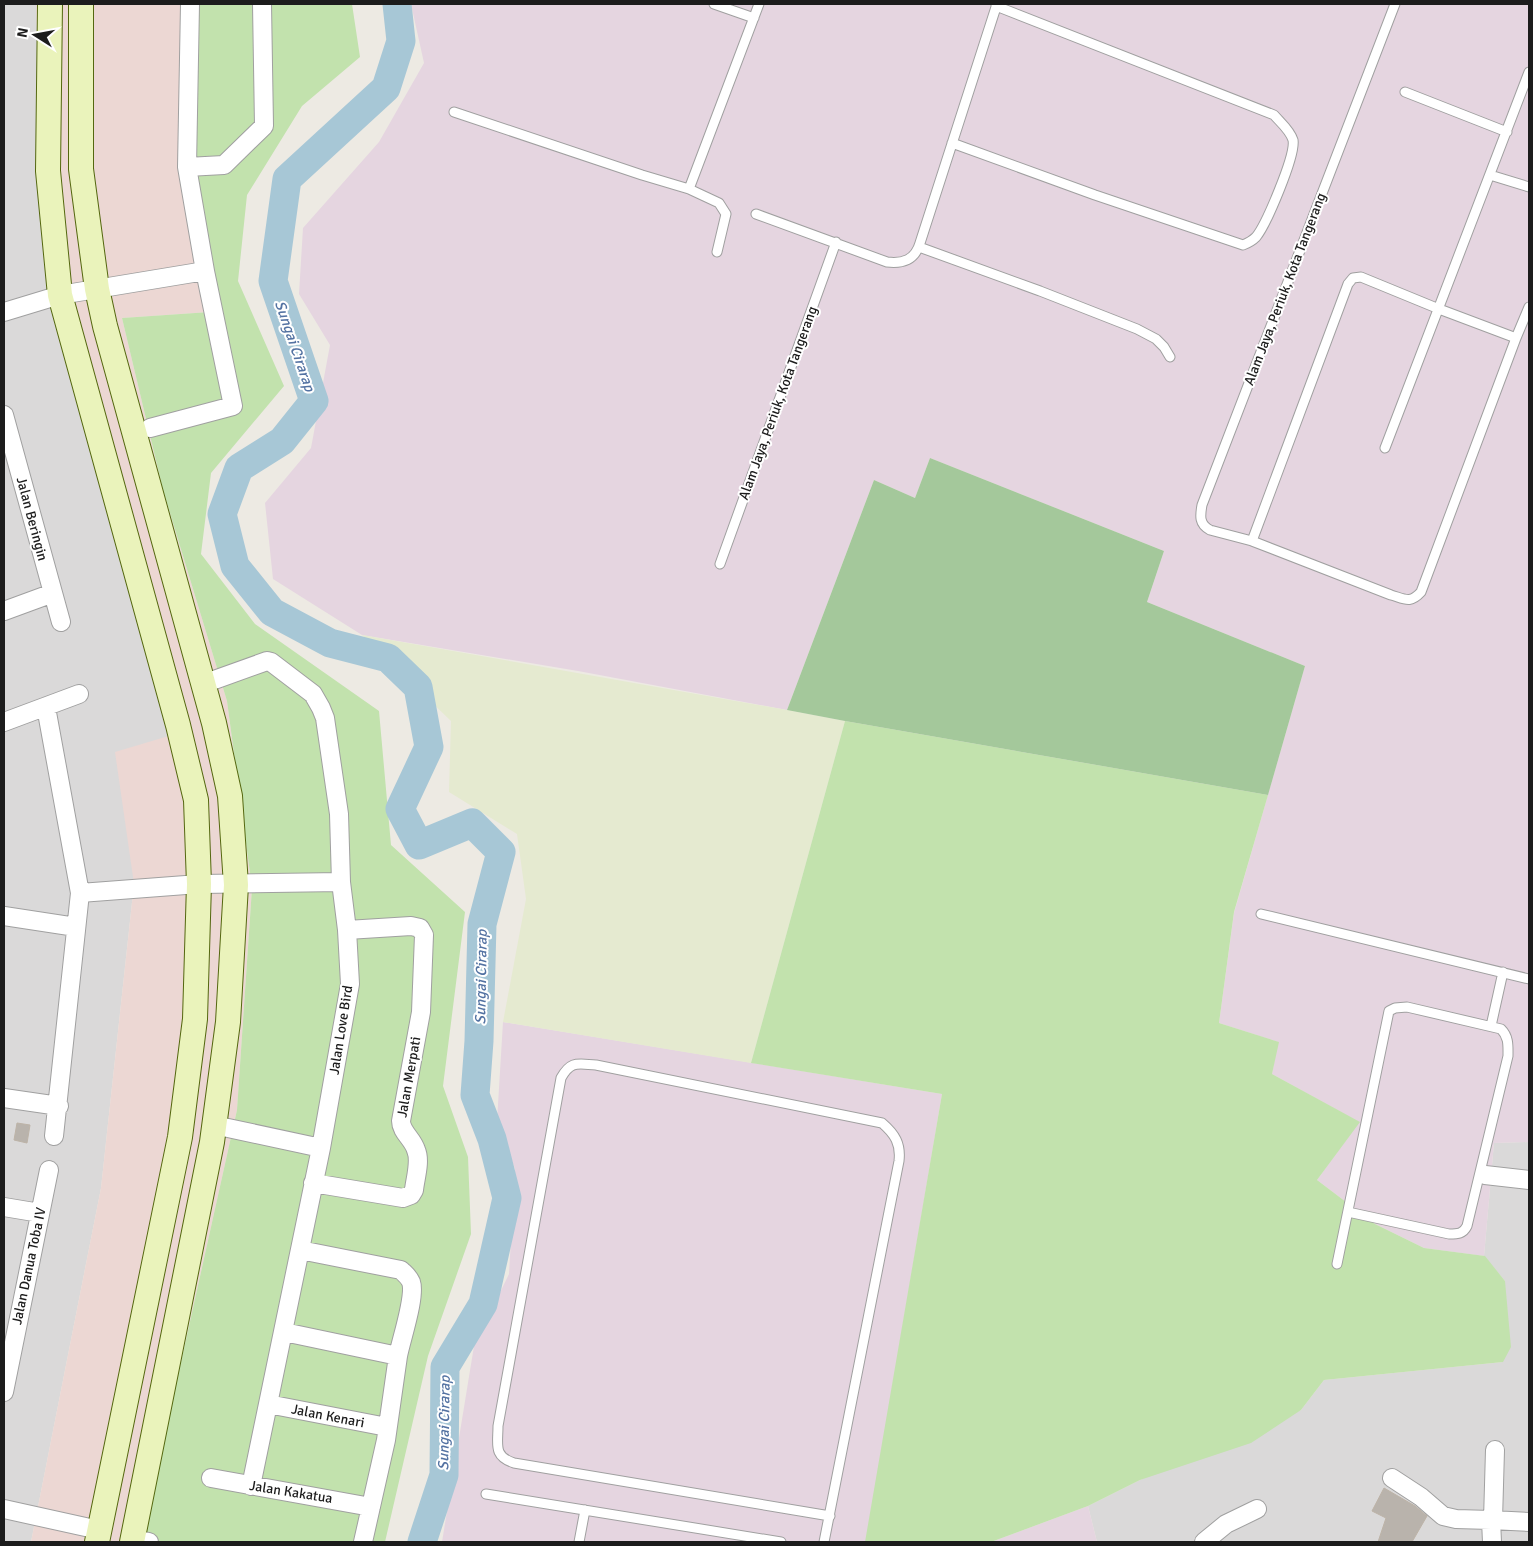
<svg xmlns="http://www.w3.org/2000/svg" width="1533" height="1546" font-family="Signika,sans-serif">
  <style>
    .residential { fill: #dad9d9 }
    .commercial { fill: #ecd7d3 }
    .industrial { fill: #e5d5e0 }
    .farmland { fill: #e5ead0 }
    .grass { fill: #c2e2ad }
    .forest { fill: #a4c89b }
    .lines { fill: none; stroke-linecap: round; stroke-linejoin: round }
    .river { stroke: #a7c7d6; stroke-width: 29 }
    .building { fill: #b9b3ac; stroke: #bdb3a7 }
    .lane-casing { stroke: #a0a0a0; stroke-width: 11 }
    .street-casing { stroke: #a0a0a0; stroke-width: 20 }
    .secondary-casing { stroke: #54670f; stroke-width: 26 }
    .lane { stroke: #fff; stroke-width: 9 }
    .street { stroke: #fff; stroke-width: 18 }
    .secondary { stroke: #eaf3bb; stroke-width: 24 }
    .labels { text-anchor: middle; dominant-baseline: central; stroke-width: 4; stroke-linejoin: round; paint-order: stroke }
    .street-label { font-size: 14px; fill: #1c1c1c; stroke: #fff }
    .water-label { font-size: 15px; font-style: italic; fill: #5372a2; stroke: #fff }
  </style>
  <rect width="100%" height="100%" fill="#edeae3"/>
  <path class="residential" d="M 4,4 L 36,4 L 42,197 L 173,735 L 134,884 L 101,1188 L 31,1542 L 4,1542 Z
    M 1529,1142 L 1529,1542 L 1097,1542 L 1088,1506 L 1140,1480 L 1301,1410 L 1324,1380 L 1503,1362 L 1505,1281 L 1484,1256 L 1494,1143 Z"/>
  <path class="commercial" d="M 36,4 L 193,4 L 210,312 L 122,318 L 163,490 L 227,701 L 252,888 L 237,1110 L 141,1542 L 31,1542 L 101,1188 L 134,884 L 115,752 L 172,735 L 42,197 Z"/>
  <path class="industrial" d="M 411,4 L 1529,4 L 1529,1142 L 1494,1143 L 1484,1256 L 1424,1248 L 1375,1224 L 1317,1180 L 1359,1122 L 1272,1074 L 1278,1042 L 1219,1023 L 1234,913 L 1305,666 L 1147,602 L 1164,551 L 930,458 L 915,498 L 874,480 L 787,710 L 578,671 L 362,635 L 273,579 L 265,503 L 311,448 L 330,345 L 299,294 L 303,228 L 379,142 L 424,63 Z
    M 503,1022 L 942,1094 L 866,1542 L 442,1542 L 474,1346 L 509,1274 L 515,1169 L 497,1121 Z
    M 1088,1506 L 1097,1542 L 991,1542 Z"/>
  <path class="farmland" d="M 362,635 L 787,710 L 845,721 L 751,1063 L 503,1022 L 526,899 L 517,834 L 449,792 L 451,721 Z"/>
  <path class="grass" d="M 193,4 L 352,4 L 360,57 L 302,106 L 247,195 L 238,281 L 284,386 L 211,473 L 201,554 L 255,624 L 379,711 L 391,845 L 465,912 L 443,1086 L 468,1157 L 471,1234 L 428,1356 L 385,1542 L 141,1542 L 237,1110 L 252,888 L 227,701 L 163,490 L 122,318 L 210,312 L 190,134 Z
    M 845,721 L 1268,795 L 1234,912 L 1219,1023 L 1279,1042 L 1272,1074 L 1360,1122 L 1317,1180 L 1375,1224 L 1424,1248 L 1485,1256 L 1505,1281 L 1511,1347 L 1503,1362 L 1324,1380 L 1301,1410 L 1251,1443 L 1140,1480 L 1088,1506 L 991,1542 L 865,1542 L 942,1094 L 751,1063 Z"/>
  <path class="forest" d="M 930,458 L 1164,551 L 1147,602 L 1305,666 L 1268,795 L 845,721 L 787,710 L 874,480 L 915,498 Z"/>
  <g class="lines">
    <path class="river" d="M 397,4 L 401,41 L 386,88 L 287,179 L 273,281 L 314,401 L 282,441 L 239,468 L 222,514 L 235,566 L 272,612 L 330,643 L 388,658 L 418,687 L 429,747 L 400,809 L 419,845 L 472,823 L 501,852 L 482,924 L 479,1041 L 475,1095 L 492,1139 L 507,1198 L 483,1304 L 445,1367 L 444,1475 L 422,1542"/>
  </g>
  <path class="building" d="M 17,1123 L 30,1125 L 27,1143 L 14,1140 Z
    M 1384,1488 L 1415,1506 L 1427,1516 L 1412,1542 L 1378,1542 L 1386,1518 L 1372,1511 Z"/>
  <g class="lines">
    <defs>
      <path id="lane" d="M 714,4 L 754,18
        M 1405,92 L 1507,132
        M 454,112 L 642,175 L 689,189 L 719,203 L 726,214 L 717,252
        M 952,143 L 1095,195 L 1243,245 C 1248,243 1252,241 1256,237 C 1266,225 1296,155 1293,140 C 1290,130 1280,122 1274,115 L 996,6
        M 1490,175 L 1529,187
        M 689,189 L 759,4
        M 756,214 L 887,262 C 903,264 915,260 920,243 L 997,4
        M 919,247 L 1040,291 L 1137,329 L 1156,339 L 1164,347 L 1170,357
        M 1516,338 L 1439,309 L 1361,277 L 1353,278 L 1348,284 L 1252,541 L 1391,595 C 1405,599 1410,604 1421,592 L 1516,338 L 1529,307
        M 1385,448 L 1529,72
        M 1252,541 L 1210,530 C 1199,524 1200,516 1202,505 L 1395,4
        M 720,564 L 836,242
        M 1261,914 L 1529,979
        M 1491,1026 L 1503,972
        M 1337,1264 L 1389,1011 L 1395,1008 L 1407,1007 L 1501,1029 C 1509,1037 1508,1046 1508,1056 L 1467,1226 C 1463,1234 1458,1234 1449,1234 L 1348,1212
        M 486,1494 L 781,1542
        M 579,1542 L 585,1510
        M 824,1542 L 899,1161 C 901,1144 895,1134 882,1123 L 596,1065 C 578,1064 571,1060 561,1078 L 498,1426 C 498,1445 493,1456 514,1463 L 830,1516"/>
      <path id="street" d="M 187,167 L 224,165 L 264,126 L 262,4
        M 4,312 L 60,295 L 205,271 L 187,167 L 190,4
        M 4,415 L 61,622
        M 150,428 L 233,406 L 205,271
        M 4,611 L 53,593
        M 203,684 L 267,661 L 271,662 L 313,694 L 321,708 L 325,718 L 339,814 L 341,882 L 347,930 L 350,984 L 321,1148
        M 46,707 L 80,893 L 54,1136
        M 4,722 L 79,694
        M 80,893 L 199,884 L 341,882
        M 4,916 L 76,927
        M 4,1098 L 59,1106
        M 214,1125 L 321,1148 L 251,1486
        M 1485,1175 L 1529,1180
        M 313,1183 L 403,1198 L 411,1195 L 414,1190 C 415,1179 421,1161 416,1150 C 413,1139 401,1132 401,1121 L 421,1012 L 424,935 L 420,928 L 411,926 L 347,930
        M 4,1207 L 40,1213
        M 284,1332 L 398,1356 C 401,1340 416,1296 411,1282 C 409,1277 405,1274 401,1270 L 300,1250
        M 4,1392 L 49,1170
        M 268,1404 L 387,1427
        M 211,1478 L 371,1507
        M 1392,1478 L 1421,1497 L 1443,1516 L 1456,1519 L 1491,1520 L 1492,1542
        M 4,1509 L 99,1530
        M 1491,1520 L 1529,1522
        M 1493,1520 L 1495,1450
        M 133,1539 L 149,1542
        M 363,1542 L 386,1440 L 398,1356
        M 1204,1542 L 1226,1524 L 1257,1509"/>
      <path id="secondary" d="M 50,4 L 48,171 L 60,295 L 178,725 L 196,800 L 199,884 L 195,1019 L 180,1137 L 97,1542
        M 81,4 L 81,169 L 97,289 L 105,326 L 214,723 L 230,796 L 236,885 L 228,1022 L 212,1142 L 132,1542"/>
    </defs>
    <use href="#lane" class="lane-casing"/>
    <use href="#street" class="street-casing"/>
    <use href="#secondary" class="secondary-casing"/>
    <use href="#lane" class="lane"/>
    <use href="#street" class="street"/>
    <use href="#secondary" class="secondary"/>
  </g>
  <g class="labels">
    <g class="street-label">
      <text transform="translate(1285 289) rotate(-69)">Alam Jaya, Periuk, Kota Tangerang</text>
      <text transform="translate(778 403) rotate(-70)">Alam Jaya, Periuk, Kota Tangerang</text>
      <text transform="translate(32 519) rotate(75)">Jalan Beringin</text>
      <text transform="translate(341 1030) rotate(-81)">Jalan Love Bird</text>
      <text transform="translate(409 1077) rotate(-80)">Jalan Merpati</text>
      <text transform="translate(29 1266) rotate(-78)">Jalan Danua Toba IV</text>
      <text transform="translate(328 1416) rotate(11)">Jalan Kenari</text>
      <text transform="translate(291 1492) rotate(9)">Jalan Kakatua</text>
    </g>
    <g class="water-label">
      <text transform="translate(295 346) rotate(71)">Sungai Cirarap</text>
      <text transform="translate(481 977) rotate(-89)">Sungai Cirarap</text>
      <text transform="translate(444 1423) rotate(-89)">Sungai Cirarap</text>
    </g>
  </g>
  <rect width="1533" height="1546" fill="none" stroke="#1c1c1c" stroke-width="10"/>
  <g transform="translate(35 35) rotate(281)" stroke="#ffffff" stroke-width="4" paint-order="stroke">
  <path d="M0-4L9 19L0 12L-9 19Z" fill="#1c1c1c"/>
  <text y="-8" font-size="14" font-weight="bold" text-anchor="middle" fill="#1c1c1c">N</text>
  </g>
</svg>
